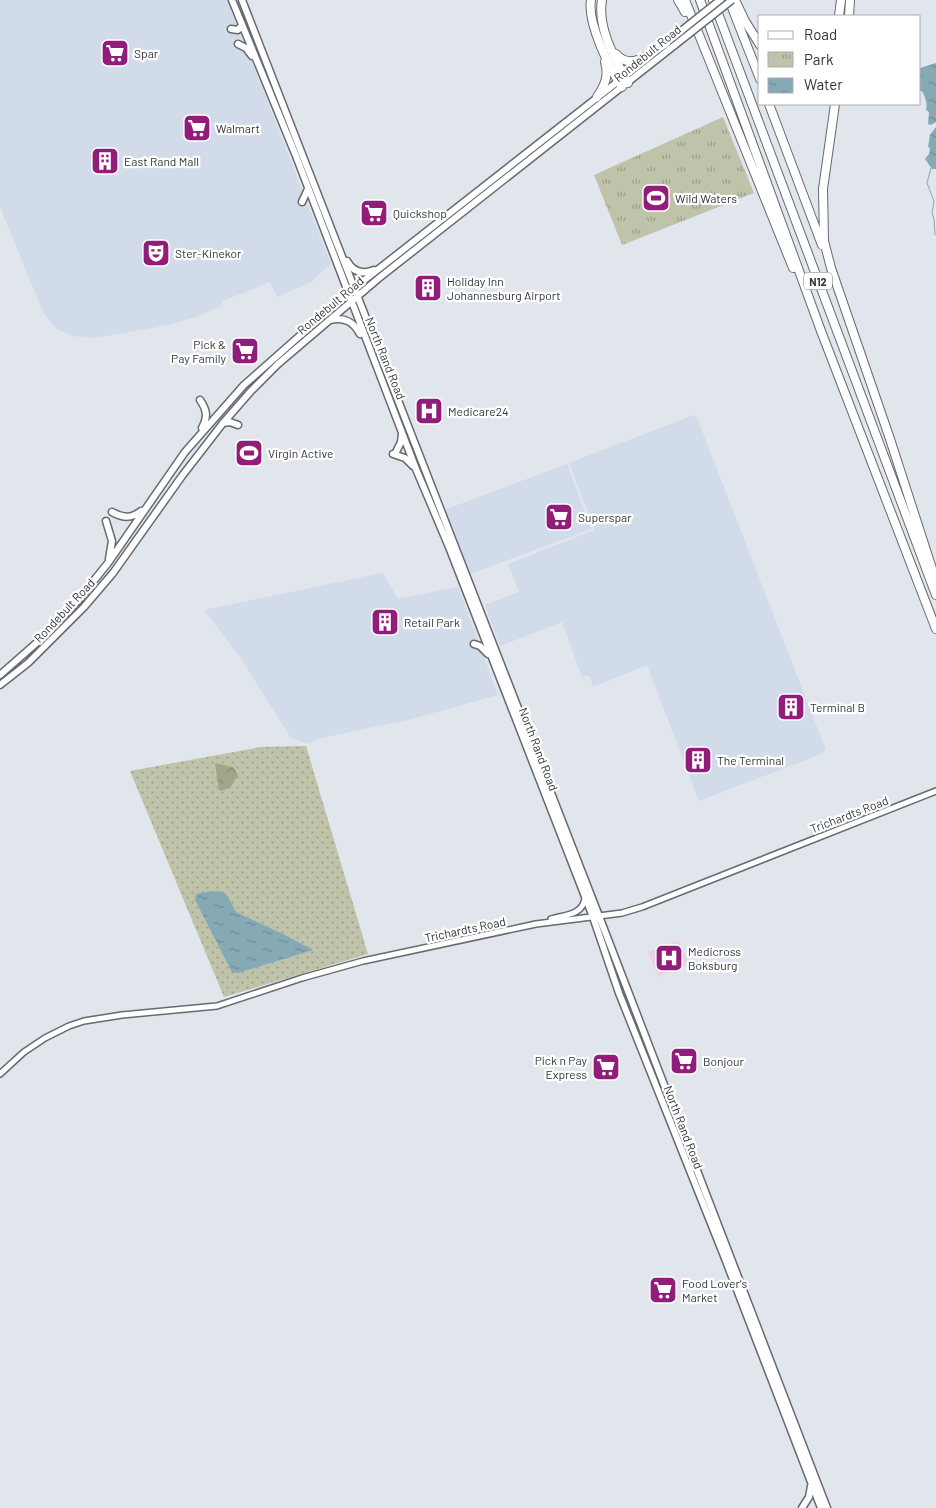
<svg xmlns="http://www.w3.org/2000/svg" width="936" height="1508" font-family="Barlow,sans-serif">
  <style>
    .built { fill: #d2dbe9 }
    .medical { fill: #ebd4e0 }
    .grass { fill: url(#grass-dots) }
    .forest { fill: url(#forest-crowns) }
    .park { fill: url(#park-tufts) }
    .water { fill: url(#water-ripples) }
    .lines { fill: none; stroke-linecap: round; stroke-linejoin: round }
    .stream { stroke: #86a9b6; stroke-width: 1 }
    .minor-casing { stroke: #666a71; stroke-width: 8 }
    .major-casing { stroke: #666a71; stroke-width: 9 }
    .highway-casing { stroke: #666a71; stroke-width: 10 }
    .minor { stroke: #fff; stroke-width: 5 }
    .major { stroke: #fff; stroke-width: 6 }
    .highway { stroke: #fff; stroke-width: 8 }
    .major-bridge-casing { stroke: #666a71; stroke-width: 9; stroke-linecap: butt }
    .major-bridge { stroke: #fff; stroke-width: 6 }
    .labels { text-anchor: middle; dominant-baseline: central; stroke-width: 4.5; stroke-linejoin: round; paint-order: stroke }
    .shield { fill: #fff; stroke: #707274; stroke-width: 1 }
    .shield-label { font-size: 11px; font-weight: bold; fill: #333538 }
    .poi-label { font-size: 12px; fill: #333538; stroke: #fff; text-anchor: start }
    .street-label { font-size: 12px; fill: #333538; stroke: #fff }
  </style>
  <defs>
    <pattern id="grass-dots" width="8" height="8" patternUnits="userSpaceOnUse" patternTransform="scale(1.25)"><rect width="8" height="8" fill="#bfc3aa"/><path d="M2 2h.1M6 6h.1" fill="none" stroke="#9c9f8b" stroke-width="1.8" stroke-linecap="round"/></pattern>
    <pattern id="forest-crowns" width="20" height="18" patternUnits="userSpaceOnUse" patternTransform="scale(1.25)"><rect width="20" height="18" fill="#a2a688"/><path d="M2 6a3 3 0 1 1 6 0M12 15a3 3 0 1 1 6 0" fill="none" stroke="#858870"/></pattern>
    <pattern id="park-tufts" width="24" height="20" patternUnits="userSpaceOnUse" patternTransform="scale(1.25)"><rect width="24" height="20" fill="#bfc3aa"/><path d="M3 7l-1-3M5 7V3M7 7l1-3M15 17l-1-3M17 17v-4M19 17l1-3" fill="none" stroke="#9c9f8b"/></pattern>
    <pattern id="water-ripples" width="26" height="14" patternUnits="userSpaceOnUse" patternTransform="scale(1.25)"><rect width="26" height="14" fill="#86a9b6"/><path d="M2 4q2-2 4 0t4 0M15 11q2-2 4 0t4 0" fill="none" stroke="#6e8a95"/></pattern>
  </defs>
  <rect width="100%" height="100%" fill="#e1e5ec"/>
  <path class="built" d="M 0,0 L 228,0 L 331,264 L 311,282 L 277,297 L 270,282 L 223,301 L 219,307 L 193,318 L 168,325 L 95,338 L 72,336 L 58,330 L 44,314 L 0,207 Z
    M 694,415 L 697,418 L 826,750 L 821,754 L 699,801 L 647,665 L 593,687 L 590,677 L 585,675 L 582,677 L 562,622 L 500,646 L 485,605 L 519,592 L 508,564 L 595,530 L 569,463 Z
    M 567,464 L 591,529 L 468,575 L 444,510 Z
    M 383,573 L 398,599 L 458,587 L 498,695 L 408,720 L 321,738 L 309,744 L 291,738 L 238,654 L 204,610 Z"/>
  <path class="medical" d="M 679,940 L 689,964 L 658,977 L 648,952 Z"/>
  <path class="grass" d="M 306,746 L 368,954 L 224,997 L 130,771 L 261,747 Z"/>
  <path class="forest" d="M 215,763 L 233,767 L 238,775 L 230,788 L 219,791 Z"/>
  <path class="park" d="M 723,117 L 754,193 L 622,245 L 594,175 Z"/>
  <path class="water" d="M 936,63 L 936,122 L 931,125 L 928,124 L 929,112 L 926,110 C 928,104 925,97 922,91 L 920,91 L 920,68 Z
    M 936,127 L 936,169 L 932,169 L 925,159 L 929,154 L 930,148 L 928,147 L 930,135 Z
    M 212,891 L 223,892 L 227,895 L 236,912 L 285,935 L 313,950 L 238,973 L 232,972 L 195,900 L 196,894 Z"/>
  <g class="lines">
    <path class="stream" d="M 931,168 L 927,183 L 934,201 L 932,213 L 934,219 L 935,235"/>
    <defs>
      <path id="minor" d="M 551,919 C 565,915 583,915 585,898
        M 0,1074 L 24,1052 L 45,1038 L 69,1026 L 84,1021 L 122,1015 L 217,1006 L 302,978 L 363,961 L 536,924 L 599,916 L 622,913 L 642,907 L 936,791"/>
      <path id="major" d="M 232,0 L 296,156 L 416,469 L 449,547 L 593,917 L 619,993 L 724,1256 L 821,1508
        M 242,0 L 599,916 L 827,1508
        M 231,29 L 238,30 L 242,25
        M 238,44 L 246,48 L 252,56
        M 302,202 L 308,189
        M 347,261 C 353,272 362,275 374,270
        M 330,320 C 344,317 353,321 360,334
        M 200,400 C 207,410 208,417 202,428
        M 223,423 L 230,422 L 238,425
        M 393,454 L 405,458 L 413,466
        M 395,454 L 401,442 L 402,434
        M 112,512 C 123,518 131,519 141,511
        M 106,521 L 112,541 L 109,559
        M 474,644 L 480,646 L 488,654
        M 0,675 L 49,632 L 79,599 L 108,563 L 185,452 L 244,385 L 348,293 L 649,57
        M 0,685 L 28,663 L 84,607 L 113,573 L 182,476 L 223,423 L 251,391 L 278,364 L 379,278 L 675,45
        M 802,1508 L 809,1497 L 811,1486"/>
      <path id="highway" d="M 591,0 C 587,23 609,67 622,87
        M 602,0 C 597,28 615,59 628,83
        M 678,0 L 685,12
        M 685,0 L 793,268
        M 700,0 L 821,331 L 936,629
        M 713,0 L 936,595
        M 729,0 L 760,79
        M 735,0 L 745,21 L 760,45
        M 839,16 L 841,0
        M 849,16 L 850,0
        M 616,54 C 632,72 651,52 666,43
        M 597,97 C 605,85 609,76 605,62
        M 769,104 L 822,245
        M 835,104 L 823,189 L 824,241 L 831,268 L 890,439 L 936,581"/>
    </defs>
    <use href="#minor" class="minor-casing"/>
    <use href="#major" class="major-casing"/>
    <use href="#highway" class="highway-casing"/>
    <use href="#minor" class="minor"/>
    <use href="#major" class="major"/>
    <use href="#highway" class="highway"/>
    <defs>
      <path id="major-bridge" d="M 671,39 L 720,0
        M 675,45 L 732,0"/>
    </defs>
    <use href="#major-bridge" class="major-bridge-casing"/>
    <use href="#major-bridge" class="major-bridge"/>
  </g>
  <defs>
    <symbol id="supermarket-square" viewBox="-11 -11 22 22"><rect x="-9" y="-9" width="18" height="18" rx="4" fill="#921c7a" stroke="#fff"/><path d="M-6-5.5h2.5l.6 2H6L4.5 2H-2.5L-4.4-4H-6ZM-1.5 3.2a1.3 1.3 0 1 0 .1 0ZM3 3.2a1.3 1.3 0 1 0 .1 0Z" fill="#fff"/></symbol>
    <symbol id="building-square" viewBox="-11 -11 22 22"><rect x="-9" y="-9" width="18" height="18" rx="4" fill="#921c7a" stroke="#fff"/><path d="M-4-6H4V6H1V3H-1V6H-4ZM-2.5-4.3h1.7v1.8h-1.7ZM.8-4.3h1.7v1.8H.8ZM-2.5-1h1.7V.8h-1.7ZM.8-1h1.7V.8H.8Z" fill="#fff"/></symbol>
    <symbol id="stadium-square" viewBox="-11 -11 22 22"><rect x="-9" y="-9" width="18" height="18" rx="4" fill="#921c7a" stroke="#fff"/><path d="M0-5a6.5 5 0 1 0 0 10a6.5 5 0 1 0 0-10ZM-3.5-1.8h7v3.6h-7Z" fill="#fff"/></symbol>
    <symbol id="theatre-square" viewBox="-11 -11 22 22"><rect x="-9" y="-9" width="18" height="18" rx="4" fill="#921c7a" stroke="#fff"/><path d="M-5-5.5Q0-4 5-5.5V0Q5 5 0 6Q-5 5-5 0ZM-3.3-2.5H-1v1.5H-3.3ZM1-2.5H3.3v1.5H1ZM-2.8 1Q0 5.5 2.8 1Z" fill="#fff"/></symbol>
    <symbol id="hospital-square" viewBox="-11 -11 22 22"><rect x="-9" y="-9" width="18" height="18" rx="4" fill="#921c7a" stroke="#fff"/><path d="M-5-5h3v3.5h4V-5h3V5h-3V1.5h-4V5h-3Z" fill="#fff"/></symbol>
  </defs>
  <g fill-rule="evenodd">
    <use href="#supermarket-square" x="99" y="37" width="32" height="32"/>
    <use href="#supermarket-square" x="181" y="112" width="32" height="32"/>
    <use href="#building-square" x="89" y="145" width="32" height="32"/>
    <use href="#stadium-square" x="640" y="182" width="32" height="32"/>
    <use href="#supermarket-square" x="358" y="197" width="32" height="32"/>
    <use href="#theatre-square" x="140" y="237" width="32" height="32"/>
    <use href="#building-square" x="412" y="272" width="32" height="32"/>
    <use href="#supermarket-square" x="229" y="335" width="32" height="32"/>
    <use href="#hospital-square" x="413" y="395" width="32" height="32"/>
    <use href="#stadium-square" x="233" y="437" width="32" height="32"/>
    <use href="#supermarket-square" x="543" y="501" width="32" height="32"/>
    <use href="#building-square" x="369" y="606" width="32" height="32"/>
    <use href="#building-square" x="775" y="691" width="32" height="32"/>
    <use href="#building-square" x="682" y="744" width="32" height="32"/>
    <use href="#hospital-square" x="653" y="942" width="32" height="32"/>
    <use href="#supermarket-square" x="668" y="1045" width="32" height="32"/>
    <use href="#supermarket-square" x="590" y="1051" width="32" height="32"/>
    <use href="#supermarket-square" x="647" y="1274" width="32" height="32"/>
  </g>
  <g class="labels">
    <rect class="shield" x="804" y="272.5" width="28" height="17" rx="4"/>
    <g class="shield-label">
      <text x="818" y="281">N12</text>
    </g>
    <g class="poi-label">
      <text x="134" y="53">Spar</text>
      <text x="216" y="128">Walmart</text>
      <text x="124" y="161">East Rand Mall</text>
      <text x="675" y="198">Wild Waters</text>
      <text x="393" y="213">Quickshop</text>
      <text x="175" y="253">Ster-Kinekor</text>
      <text x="447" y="281">Holiday Inn<tspan x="447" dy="14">Johannesburg Airport</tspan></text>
      <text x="226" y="344" text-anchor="end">Pick &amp;<tspan x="226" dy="14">Pay Family</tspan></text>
      <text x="448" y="411">Medicare24</text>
      <text x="268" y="453">Virgin Active</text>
      <text x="578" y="517">Superspar</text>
      <text x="404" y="622">Retail Park</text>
      <text x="810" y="707">Terminal B</text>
      <text x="717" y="760">The Terminal</text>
      <text x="688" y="951">Medicross<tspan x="688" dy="14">Boksburg</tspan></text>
      <text x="587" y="1060" text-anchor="end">Pick n Pay<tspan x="587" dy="14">Express</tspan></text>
      <text x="703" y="1061">Bonjour</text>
      <text x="682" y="1283">Food Lover's<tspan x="682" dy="14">Market</tspan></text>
    </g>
    <g class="street-label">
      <text transform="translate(647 53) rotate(-39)">Rondebult Road</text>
      <text transform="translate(330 305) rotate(-40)">Rondebult Road</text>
      <text transform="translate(386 358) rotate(68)">North Rand Road</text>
      <text transform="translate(64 610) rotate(-47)">Rondebult Road</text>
      <text transform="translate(539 749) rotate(69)">North Rand Road</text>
      <text transform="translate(849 814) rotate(-21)">Trichardts Road</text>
      <text transform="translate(465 929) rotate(-12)">Trichardts Road</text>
      <text transform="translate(684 1127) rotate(69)">North Rand Road</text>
    </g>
  </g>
  <rect x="758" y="15" width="162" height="90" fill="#ffffff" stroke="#adaeaf"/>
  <rect x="768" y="31" width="25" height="8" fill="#ffffff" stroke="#adaeaf"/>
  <text x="804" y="40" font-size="15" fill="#333538">Road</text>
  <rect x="768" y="52" width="25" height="15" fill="url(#park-tufts)" stroke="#adaeaf"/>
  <text x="804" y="65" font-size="15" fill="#333538">Park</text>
  <rect x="768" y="78" width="25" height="15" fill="url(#water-ripples)" stroke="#adaeaf"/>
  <text x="804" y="90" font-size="15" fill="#333538">Water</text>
</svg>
